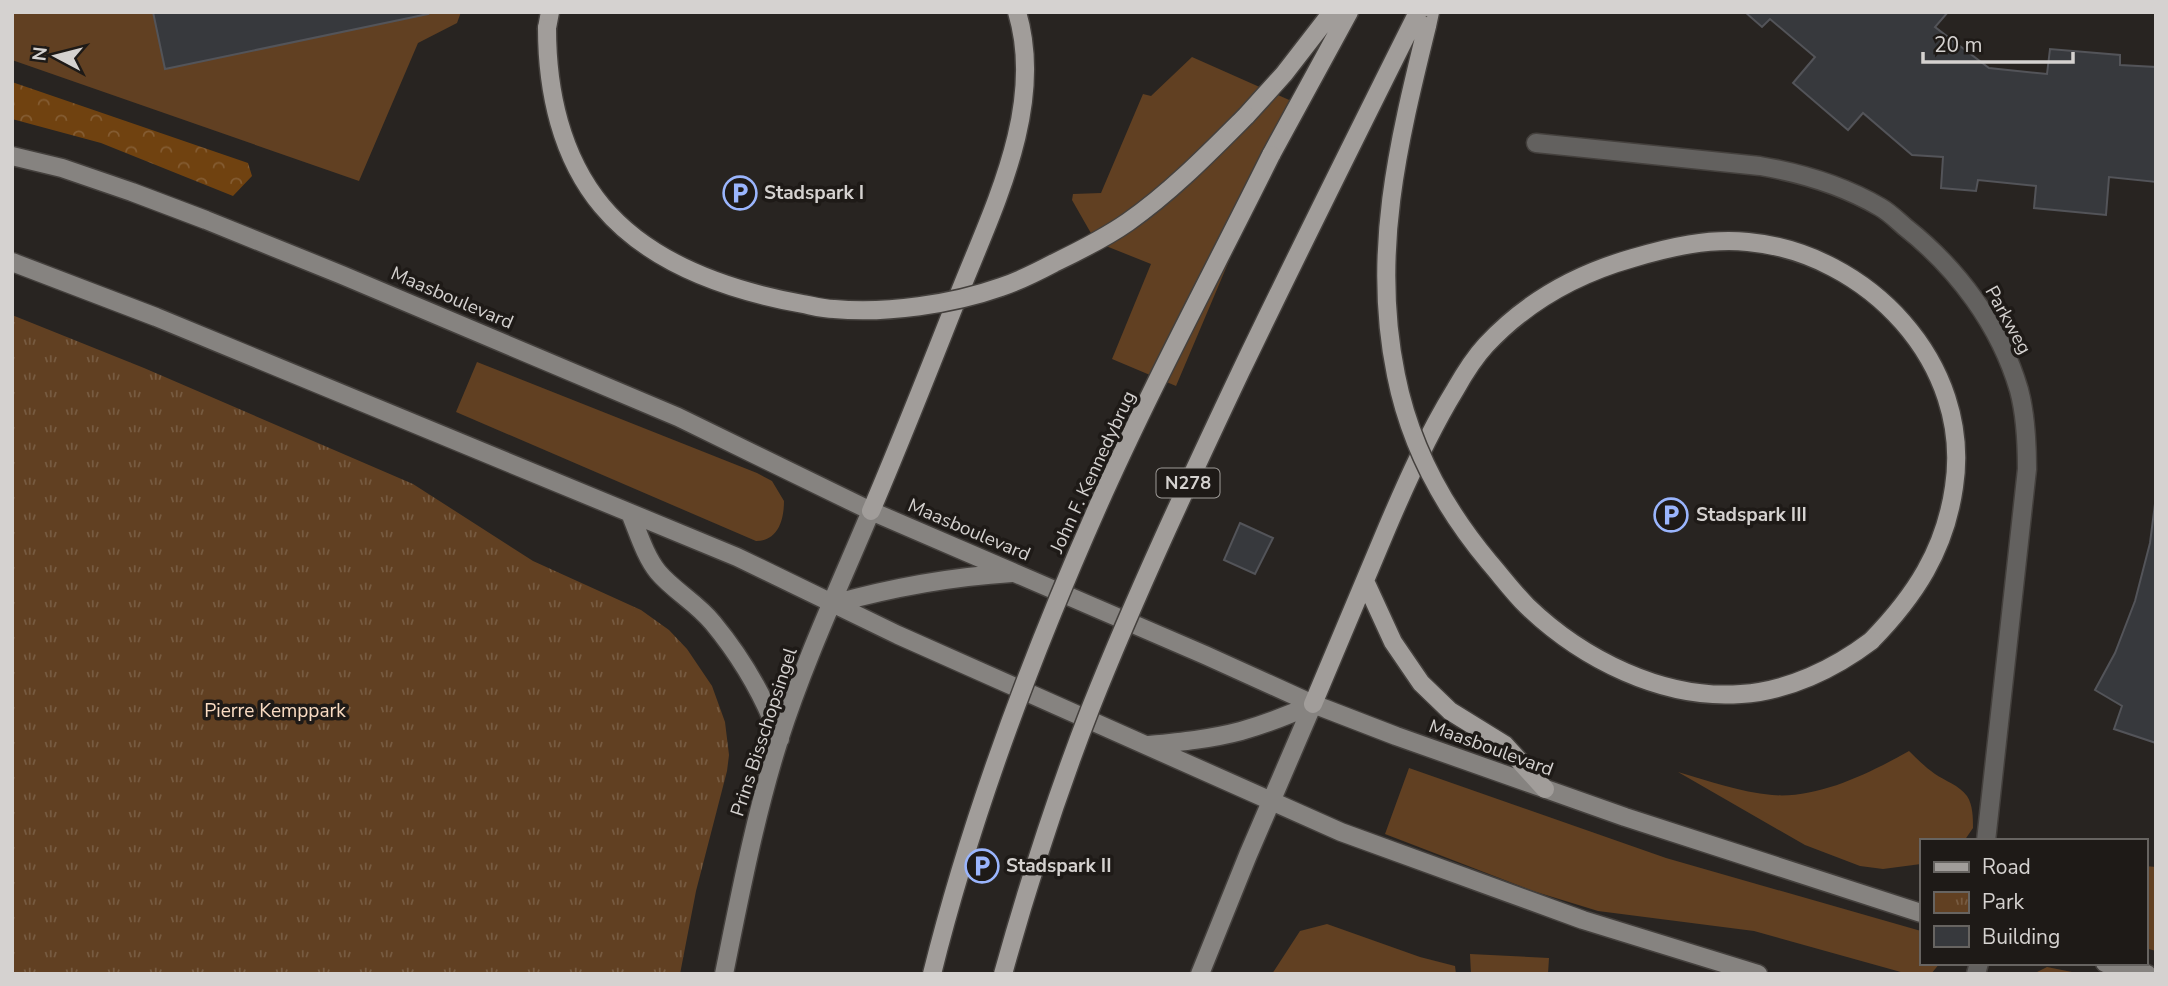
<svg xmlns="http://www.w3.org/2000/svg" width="2168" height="986" font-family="'Nunito Sans',sans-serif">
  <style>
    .grass { fill: #614022 }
    .forest { fill: url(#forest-crowns) }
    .park { fill: url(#park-tufts) }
    .building { fill: #37393d; stroke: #535459; stroke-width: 2 }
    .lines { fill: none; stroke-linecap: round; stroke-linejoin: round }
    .street-casing { stroke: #44403d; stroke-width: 21 }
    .secondary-casing { stroke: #44403d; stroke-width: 21 }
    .primary-casing { stroke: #44403d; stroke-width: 21 }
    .street { stroke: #63615f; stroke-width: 18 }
    .secondary { stroke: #868380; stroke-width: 18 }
    .primary { stroke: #a19d9a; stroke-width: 18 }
    .primary-bridge-casing { stroke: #44403d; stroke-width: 21; stroke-linecap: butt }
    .primary-bridge { stroke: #a19d9a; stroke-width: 18 }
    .labels { text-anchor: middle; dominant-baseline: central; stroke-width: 7; stroke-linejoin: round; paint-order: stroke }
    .shield { fill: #1e1a17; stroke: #9e9b98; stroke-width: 2 }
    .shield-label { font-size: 18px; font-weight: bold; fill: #d5d2d0 }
    .poi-label { font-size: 19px; font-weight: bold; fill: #d5d2d0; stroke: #1e1a17; text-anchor: start }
    .street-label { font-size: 19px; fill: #d5d2d0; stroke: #1e1a17 }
    .park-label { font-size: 19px; fill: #fadcc3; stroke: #1e1a17 }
  </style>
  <defs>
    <pattern id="forest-crowns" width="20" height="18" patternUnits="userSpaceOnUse" patternTransform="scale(1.75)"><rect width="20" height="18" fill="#704210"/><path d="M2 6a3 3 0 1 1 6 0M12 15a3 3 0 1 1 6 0" fill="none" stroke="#845c32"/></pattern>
    <pattern id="park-tufts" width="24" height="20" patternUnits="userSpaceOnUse" patternTransform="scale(1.75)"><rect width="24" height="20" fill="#614022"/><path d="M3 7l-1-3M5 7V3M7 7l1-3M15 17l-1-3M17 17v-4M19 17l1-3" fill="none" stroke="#775b41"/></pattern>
  </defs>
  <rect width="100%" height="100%" fill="#282421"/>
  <path class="grass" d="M 12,12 L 461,12 L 457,23 L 418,43 L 359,181 L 12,60 Z
    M 1192,57 L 1296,103 L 1176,386 L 1112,359 L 1151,264 L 1096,242 L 1072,200 L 1073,194 L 1101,193 L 1143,94 L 1151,96 Z
    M 477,362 L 757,473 L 772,481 L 784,501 C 784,520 778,541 756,541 L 456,412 Z
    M 1909,751 C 1917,759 1925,767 1935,774 C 1945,781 1959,785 1967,796 C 1973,805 1973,818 1973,828 L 1964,841 L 1921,841 L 1921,864 L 1883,869 L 1860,866 L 1805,845 L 1678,772 C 1709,781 1740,792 1772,795 C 1818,799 1870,773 1909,751 Z
    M 1409,768 L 1666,858 L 1921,931 L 1921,963 L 1940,963 L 1931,974 L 1908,974 L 1754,931 L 1598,911 L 1533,891 L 1385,834 Z
    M 2145,866 L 2156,867 L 2156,951 L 2145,948 Z
    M 1327,924 L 1420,957 L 1455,966 L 1456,974 L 1272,974 L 1300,931 Z
    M 1470,954 L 1549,958 L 1548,974 L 1471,974 Z
    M 2047,967 L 2082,974 L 2033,974 Z"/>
  <path class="forest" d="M 12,82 L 248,163 L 252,176 L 233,196 L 101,143 L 12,119 Z"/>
  <path class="park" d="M 12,315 L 144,368 L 413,484 L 533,561 L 641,610 L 669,630 L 687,649 L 712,686 L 725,722 L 729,755 L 727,771 L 696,891 L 680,974 L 12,974 Z"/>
  <path class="building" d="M 153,12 L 427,12 L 428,14 L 165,69 Z
    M 1745,12 L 1948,12 L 1935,27 L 1989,68 L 2047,74 L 2050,49 L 2120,55 L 2120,65 L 2156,67 L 2156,182 L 2109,177 L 2106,215 L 2034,208 L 2036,186 L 1978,180 L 1976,191 L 1941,188 L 1943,157 L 1912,155 L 1863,113 L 1848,130 L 1793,83 L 1815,57 L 1770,19 L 1762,27 Z
    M 2156,496 L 2156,743 L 2114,729 L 2122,706 L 2095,690 L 2115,653 L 2135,601 L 2150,543 Z
    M 1240,523 L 1273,538 L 1255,574 L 1224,560 Z"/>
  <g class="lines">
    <defs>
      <path id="street" d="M 1536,143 L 1760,166 C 1801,173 1844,186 1880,207 C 1889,212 1897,220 1905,227 C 1957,268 2000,325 2019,390 C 2026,416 2027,442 2027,469 L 1986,841
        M 1976,974 L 1979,963"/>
      <path id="secondary" d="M 12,156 L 62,168 L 132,192 L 206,220 L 342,275 L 678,417 L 871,511 L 1205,655 L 1313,704 L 1396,736 L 1625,817 L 1921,913
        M 12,262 L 156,317 L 737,557 L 898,635 L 1341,832 L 1583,920 L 1758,974
        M 630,513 C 638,532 645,556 658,572 C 674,591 697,603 713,623 C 742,658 764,696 780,739
        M 833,604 C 894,587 948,577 1012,573
        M 1149,745 C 1180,742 1211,739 1241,731 C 1266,724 1289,715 1313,704
        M 2105,963 L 2147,974
        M 724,974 C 740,895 755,816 779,740 C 804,662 839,587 871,511
        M 1200,974 L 1248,855 L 1313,704"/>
      <path id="primary" d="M 1427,26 L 1430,12
        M 547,28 L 550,12
        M 1246,116 L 1284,74 L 1332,12
        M 1271,155 L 1349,12
        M 871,511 C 901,441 929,370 957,299 C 991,212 1046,108 1017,12
        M 1365,581 L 1393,642 L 1421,683 L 1450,711 L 1505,745 L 1545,789
        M 1313,704 C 1337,646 1362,587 1387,528 C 1407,481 1428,434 1455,390 C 1464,374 1474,358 1486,345 C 1527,301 1576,274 1633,258 C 1670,247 1709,238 1748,242 C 1867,253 1973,363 1954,487 C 1945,550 1915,596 1871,641"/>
    </defs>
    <use href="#street" class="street-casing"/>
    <use href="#secondary" class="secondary-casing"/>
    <use href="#primary" class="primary-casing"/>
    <use href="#street" class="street"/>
    <use href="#secondary" class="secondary"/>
    <use href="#primary" class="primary"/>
    <defs>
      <path id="primary-bridge" d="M 1427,26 C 1398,144 1371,254 1396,375 C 1410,446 1443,507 1489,562 C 1502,577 1513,592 1527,606 C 1582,659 1663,700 1741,694 C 1788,691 1834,669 1871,641
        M 547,28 C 547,91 561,157 602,206 C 651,265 731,291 803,304 C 813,306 824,309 834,309 C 886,314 953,304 1001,287 C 1019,281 1037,272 1054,263 C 1079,251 1105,238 1128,222 C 1171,192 1209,153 1246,116
        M 932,974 C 972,813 1031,657 1098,506 C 1151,387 1213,272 1271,155
        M 1003,974 C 1028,884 1057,794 1091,707 C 1136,594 1188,483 1240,373 C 1298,252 1358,132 1418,12"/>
    </defs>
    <use href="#primary-bridge" class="primary-bridge-casing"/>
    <use href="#primary-bridge" class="primary-bridge"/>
  </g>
  <defs>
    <symbol id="parking-ring" viewBox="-11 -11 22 22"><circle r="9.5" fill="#1e1a17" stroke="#9ab5fd" stroke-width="1.5"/><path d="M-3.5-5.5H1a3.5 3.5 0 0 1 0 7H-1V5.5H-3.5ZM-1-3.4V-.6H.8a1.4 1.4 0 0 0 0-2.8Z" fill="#9ab5fd"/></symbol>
  </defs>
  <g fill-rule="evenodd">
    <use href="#parking-ring" x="721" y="174" width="38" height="38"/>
    <use href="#parking-ring" x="1652" y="496" width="38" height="38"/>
    <use href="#parking-ring" x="963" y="847" width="38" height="38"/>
  </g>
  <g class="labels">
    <rect class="shield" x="1156.5" y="468.5" width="63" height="29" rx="5"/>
    <g class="shield-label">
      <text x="1188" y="483">N278</text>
    </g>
    <g class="poi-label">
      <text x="764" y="193">Stadspark I</text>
      <text x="1696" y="515">Stadspark III</text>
      <text x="1006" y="866">Stadspark II</text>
    </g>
    <g class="street-label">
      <text transform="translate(452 298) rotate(23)">Maasboulevard</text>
      <text transform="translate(2008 320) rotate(61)">Parkweg</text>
      <text transform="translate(1093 472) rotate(-65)">John F. Kennedybrug</text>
      <text transform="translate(969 530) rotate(23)">Maasboulevard</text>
      <text transform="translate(764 732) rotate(-72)">Prins Bisschopsingel</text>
      <text transform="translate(1491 748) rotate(20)">Maasboulevard</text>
    </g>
    <g class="park-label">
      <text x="275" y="711">Pierre Kemppark</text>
    </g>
  </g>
  <rect width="2168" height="986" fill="none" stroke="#d5d2d0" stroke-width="28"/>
  <rect x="1920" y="839" width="228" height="126" fill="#1e1a17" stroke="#676461" stroke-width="2"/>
  <rect x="1934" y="862" width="35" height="10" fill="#a19d9a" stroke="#676461" stroke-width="2"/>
  <text x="1982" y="874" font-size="21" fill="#d5d2d0">Road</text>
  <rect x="1934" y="892" width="35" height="21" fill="url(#park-tufts)" stroke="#676461" stroke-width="2"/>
  <text x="1982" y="909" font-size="21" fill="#d5d2d0">Park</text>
  <rect x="1934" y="926" width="35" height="21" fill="#37393d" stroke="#676461" stroke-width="2"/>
  <text x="1982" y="944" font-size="21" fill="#d5d2d0">Building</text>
  <g transform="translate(56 56) rotate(277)" stroke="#1e1a17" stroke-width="5" paint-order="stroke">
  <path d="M0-5L12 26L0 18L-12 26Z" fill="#d5d2d0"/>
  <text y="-10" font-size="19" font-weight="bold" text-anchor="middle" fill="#d5d2d0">N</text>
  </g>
  <path d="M1923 52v10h150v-10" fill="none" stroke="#d5d2d0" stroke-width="3.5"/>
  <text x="1934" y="52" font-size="21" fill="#d5d2d0" stroke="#1e1a17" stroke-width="5" paint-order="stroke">20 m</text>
</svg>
